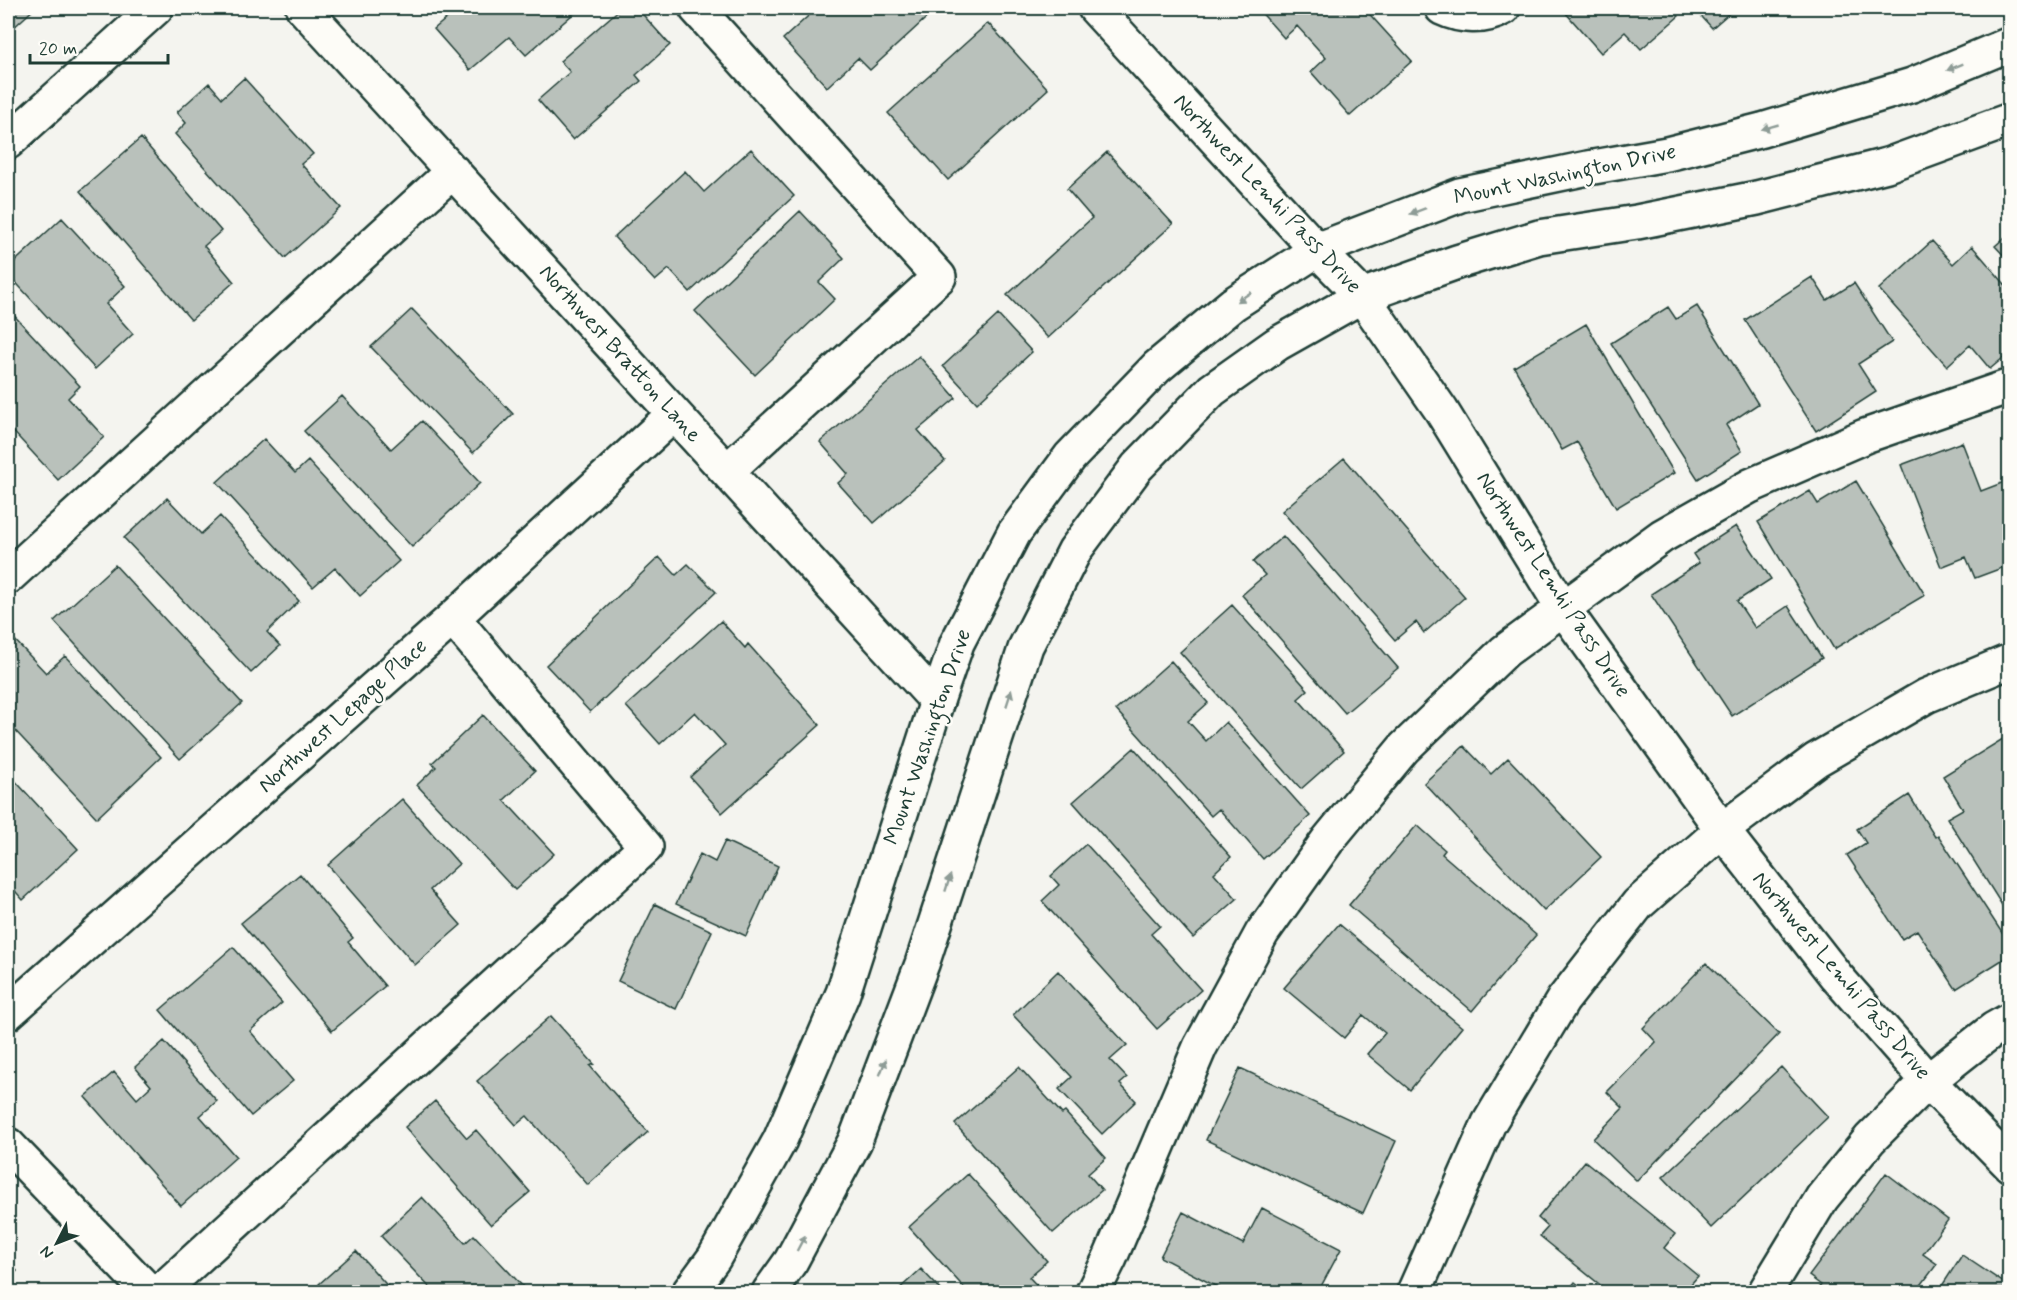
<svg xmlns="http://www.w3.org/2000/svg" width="2017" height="1300" font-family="Mynerve,sans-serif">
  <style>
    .building { fill: #b9c1bb; stroke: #1f3d34; stroke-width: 1.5 }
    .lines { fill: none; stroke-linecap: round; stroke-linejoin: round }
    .minor-casing { stroke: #1f3d34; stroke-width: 38 }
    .major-casing { stroke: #1f3d34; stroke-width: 38 }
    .minor { stroke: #fdfcf7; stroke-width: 33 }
    .major { stroke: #fdfcf7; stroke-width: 33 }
    .oneway { fill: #8e9c96 }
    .labels { text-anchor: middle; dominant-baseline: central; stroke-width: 5; stroke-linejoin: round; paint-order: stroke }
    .street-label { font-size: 22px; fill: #1f3d34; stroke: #fdfcf7 }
  </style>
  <rect width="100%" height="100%" fill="#f4f4ef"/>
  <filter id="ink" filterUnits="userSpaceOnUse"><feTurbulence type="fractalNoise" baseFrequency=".0167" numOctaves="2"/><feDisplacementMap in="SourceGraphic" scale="12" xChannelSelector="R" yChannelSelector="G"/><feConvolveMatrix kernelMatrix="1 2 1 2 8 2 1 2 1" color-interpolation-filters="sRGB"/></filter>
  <g filter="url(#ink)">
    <path class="building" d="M 8,8 L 35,8 L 11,30 L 8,26 Z
      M 459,8 L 580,8 L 526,55 L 509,37 L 470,70 L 434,29 Z
      M 621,8 L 637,8 L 670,45 L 636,75 L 641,81 L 573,140 L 538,100 L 570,72 L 560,61 Z
      M 817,8 L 937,8 L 870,70 L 858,58 L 827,87 L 783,39 Z
      M 1257,8 L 1364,8 L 1412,61 L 1350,116 L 1311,72 L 1326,58 L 1297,26 L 1284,38 Z
      M 1570,8 L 1672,8 L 1679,16 L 1641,49 L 1625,32 L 1601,53 L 1565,12 Z
      M 1694,8 L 1735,8 L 1712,28 Z
      M 988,23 L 1048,89 L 948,180 L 888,113 Z
      M 244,78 L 313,154 L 301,164 L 341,208 L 285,258 L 175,134 L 186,123 L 177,112 L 209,83 L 222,98 Z
      M 141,138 L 221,231 L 204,246 L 234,282 L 191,320 L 80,191 Z
      M 751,149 L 794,196 L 690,292 L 669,269 L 655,281 L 614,237 L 685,171 L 704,192 Z
      M 1107,152 L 1173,224 L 1048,338 L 1007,295 L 1092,218 L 1067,189 Z
      M 800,211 L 844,258 L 819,282 L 835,299 L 755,375 L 695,311 Z
      M 62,218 L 125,286 L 106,304 L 133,334 L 95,369 L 8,274 L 8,268 Z
      M 2010,233 L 2010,262 L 1995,246 Z
      M 1932,241 L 1953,264 L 1972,246 L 2010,290 L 2010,352 L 1990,369 L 1970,345 L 1947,366 L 1879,289 Z
      M 1812,277 L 1827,300 L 1854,283 L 1892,342 L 1858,364 L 1876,392 L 1816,431 L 1745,320 Z
      M 1697,306 L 1758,404 L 1726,425 L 1742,451 L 1698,479 L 1611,343 L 1668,307 L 1676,319 Z
      M 8,309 L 80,386 L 68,398 L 104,437 L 58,480 L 8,426 Z
      M 412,309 L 513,414 L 473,453 L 371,347 Z
      M 998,315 L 1032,352 L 977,403 L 943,366 Z
      M 1586,324 L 1674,473 L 1616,508 L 1577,442 L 1562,450 L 1514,367 Z
      M 919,356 L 956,398 L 918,430 L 945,461 L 874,523 L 838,483 L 848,474 L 820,442 Z
      M 342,396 L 391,449 L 422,421 L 480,483 L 412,547 L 304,431 Z
      M 264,439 L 295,473 L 308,461 L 399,561 L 360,596 L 335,568 L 313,587 L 217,482 Z
      M 1962,442 L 1981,491 L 2007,481 L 2010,488 L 2010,565 L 1975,578 L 1966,557 L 1941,567 L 1901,465 Z
      M 1344,458 L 1465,597 L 1424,633 L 1416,622 L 1395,640 L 1282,511 Z
      M 1856,481 L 1925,595 L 1834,649 L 1758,522 L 1810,491 L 1818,504 Z
      M 167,498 L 201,534 L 220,516 L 299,601 L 267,632 L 280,646 L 251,673 L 124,538 Z
      M 1736,526 L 1771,579 L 1737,601 L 1755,628 L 1788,606 L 1822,658 L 1732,716 L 1651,594 L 1699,563 L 1693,554 Z
      M 1283,536 L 1398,668 L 1345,713 L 1242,595 L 1265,575 L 1253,562 Z
      M 659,557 L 676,575 L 688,564 L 716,592 L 590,712 L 546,665 Z
      M 115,565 L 242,703 L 180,759 L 54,621 Z
      M 1232,605 L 1308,690 L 1298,699 L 1344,751 L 1301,789 L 1180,652 Z
      M 721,621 L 745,648 L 748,644 L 820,725 L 722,813 L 690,777 L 725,745 L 695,712 L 660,744 L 626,706 Z
      M 9,634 L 46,673 L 65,656 L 161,757 L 97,818 L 8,723 Z
      M 1171,661 L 1208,703 L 1188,721 L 1206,741 L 1226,722 L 1310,816 L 1263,859 L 1219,809 L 1211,816 L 1116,710 Z
      M 483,715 L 535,771 L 504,800 L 554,854 L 515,890 L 417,785 L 436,767 L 432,763 Z
      M 2006,737 L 2010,742 L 2010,918 L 1947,818 L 1963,809 L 1943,776 Z
      M 1464,746 L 1491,774 L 1508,758 L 1601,857 L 1544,911 L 1424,783 Z
      M 1134,748 L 1231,857 L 1214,873 L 1237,899 L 1193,938 L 1073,802 Z
      M 8,773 L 78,849 L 23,900 L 8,883 Z
      M 1909,795 L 1935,837 L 1938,835 L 2010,945 L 2010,955 L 1956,989 L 1917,930 L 1902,939 L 1847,855 L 1866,843 L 1857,829 Z
      M 402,799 L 459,864 L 430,890 L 461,925 L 415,965 L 328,865 Z
      M 1417,825 L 1445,850 L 1442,854 L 1536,935 L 1472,1011 L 1349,905 Z
      M 725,841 L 778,866 L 746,936 L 676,904 L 700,854 L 715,862 Z
      M 1086,844 L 1160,926 L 1151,934 L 1201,990 L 1157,1029 L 1042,901 L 1059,885 L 1051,876 Z
      M 300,874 L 353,938 L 348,942 L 385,986 L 332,1031 L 241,923 Z
      M 655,904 L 712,931 L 676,1009 L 618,981 Z
      M 1339,924 L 1462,1027 L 1410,1090 L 1367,1054 L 1385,1033 L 1363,1015 L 1344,1038 L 1284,988 Z
      M 233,947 L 282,1003 L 250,1031 L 293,1081 L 251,1116 L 160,1010 Z
      M 1706,963 L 1779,1034 L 1637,1181 L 1593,1139 L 1623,1108 L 1607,1092 L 1656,1042 L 1643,1028 Z
      M 1058,971 L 1127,1045 L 1110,1060 L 1127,1078 L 1120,1084 L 1136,1101 L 1102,1134 L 1059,1089 L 1072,1077 L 1013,1015 Z
      M 551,1016 L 594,1064 L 590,1066 L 648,1132 L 588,1185 L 527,1116 L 516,1125 L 477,1081 Z
      M 164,1041 L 217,1101 L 200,1116 L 236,1157 L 181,1206 L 85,1097 L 114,1072 L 137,1099 L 151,1086 L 135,1067 Z
      M 1019,1067 L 1062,1114 L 1065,1112 L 1106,1158 L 1088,1174 L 1102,1190 L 1053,1233 L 955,1124 Z
      M 1781,1067 L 1828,1117 L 1711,1228 L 1663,1177 Z
      M 1240,1068 L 1396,1141 L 1363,1213 L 1206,1140 Z
      M 435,1101 L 467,1138 L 476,1130 L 530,1192 L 491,1225 L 405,1127 Z
      M 1585,1161 L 1675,1234 L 1664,1248 L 1698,1276 L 1684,1292 L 1609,1292 L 1540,1236 L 1548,1227 L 1538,1218 Z
      M 1886,1173 L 1948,1220 L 1923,1254 L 1937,1264 L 1916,1292 L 1815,1292 L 1821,1285 L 1809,1276 Z
      M 968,1174 L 1047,1261 L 1029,1277 L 1043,1292 L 968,1292 L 909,1227 Z
      M 422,1197 L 465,1243 L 474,1235 L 528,1292 L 434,1292 L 381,1236 Z
      M 1262,1208 L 1341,1249 L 1318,1292 L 1227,1292 L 1160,1257 L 1183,1212 L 1243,1244 Z
      M 356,1251 L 393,1292 L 326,1292 L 319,1284 Z
      M 1962,1255 L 2007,1285 L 2002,1292 L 1938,1292 Z
      M 8,1261 L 17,1271 L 8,1280 Z
      M 921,1269 L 943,1292 L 896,1292 Z
      M 1575,1282 L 1588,1292 L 1567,1292 Z"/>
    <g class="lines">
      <defs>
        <path id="minor" d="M 303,8 L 937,701
          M 696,8 L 939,277 L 727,471
          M 1095,8 L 1317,250 L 1362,296 L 1441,410 L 1563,608 L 1722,830 L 1836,976 L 1928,1081 L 2010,1165
          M 1442,8 C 1461,17 1484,19 1503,8
          M 8,142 L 156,8
          M 8,577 L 453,171
          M 8,1013 L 453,618 L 674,414
          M 8,1145 L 149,1292
          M 160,1292 L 646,847 L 453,618
          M 1093,1292 L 1110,1258 L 1200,1047 L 1262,933 L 1328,840 L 1404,748 L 1505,651 L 1662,536 L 1750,486 L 1865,436 L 2010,386
          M 1414,1292 L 1489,1123 L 1563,1000 L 1638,904 L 1722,830 L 1816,760 L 1926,696 L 2010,661
          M 1765,1292 L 1822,1198 L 1870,1139 L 1928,1081 L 1994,1029 L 2010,1020"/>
        <path id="major" d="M 689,1292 L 714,1258 L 780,1140 L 843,993 L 937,701 L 957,643 L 1014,533 L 1070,457 L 1157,367 L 1233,304 L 1317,250 L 1460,195 L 1588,168 L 1667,154 L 1762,130 L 1912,85 L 2010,44
          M 769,1292 L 791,1261 L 855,1141 L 922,964 L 1026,646 L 1075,550 L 1137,467 L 1212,390 L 1277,344 L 1362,296 L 1457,262 L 1539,237 L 1637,222 L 1757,198 L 1887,165 L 2010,120"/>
      </defs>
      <use href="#minor" class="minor-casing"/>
      <use href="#major" class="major-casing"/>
      <use href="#minor" class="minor"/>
      <use href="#major" class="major"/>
    </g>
    <defs><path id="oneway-solid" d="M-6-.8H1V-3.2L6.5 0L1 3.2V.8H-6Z" transform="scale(1.5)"/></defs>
    <g class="oneway">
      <use href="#oneway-solid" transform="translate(1955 67) rotate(158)"/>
      <use href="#oneway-solid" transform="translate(1770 127) rotate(164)"/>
      <use href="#oneway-solid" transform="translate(1418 211) rotate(159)"/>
      <use href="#oneway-solid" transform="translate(1244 297) rotate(147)"/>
      <use href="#oneway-solid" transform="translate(1009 698) rotate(-72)"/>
      <use href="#oneway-solid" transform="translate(948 883) rotate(-72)"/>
      <use href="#oneway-solid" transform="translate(883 1067) rotate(-69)"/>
      <use href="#oneway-solid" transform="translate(801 1243) rotate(-62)"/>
    </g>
  </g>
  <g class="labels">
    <g class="street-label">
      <text transform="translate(1565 175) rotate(-12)">Mount Washington Drive</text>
      <text transform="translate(1267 194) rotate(47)">Northwest Lemhi Pass Drive</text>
      <text transform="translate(620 354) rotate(48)">Northwest Bratton Lane</text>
      <text transform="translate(1553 585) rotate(57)">Northwest Lemhi Pass Drive</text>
      <text transform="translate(343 716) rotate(-42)">Northwest Lepage Place</text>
      <text transform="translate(928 737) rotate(-71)">Mount Washington Drive</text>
      <text transform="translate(1841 976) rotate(50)">Northwest Lemhi Pass Drive</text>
    </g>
  </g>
  <rect width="2017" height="1300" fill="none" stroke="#fdfcf7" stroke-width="30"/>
  <rect x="15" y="15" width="1987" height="1270" fill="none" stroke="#1f3d34" stroke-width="2" filter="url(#ink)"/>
  <g transform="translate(57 1243) rotate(228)" stroke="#fdfcf7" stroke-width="4.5" paint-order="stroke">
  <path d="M0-4.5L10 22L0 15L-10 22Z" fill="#1f3d34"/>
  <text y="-9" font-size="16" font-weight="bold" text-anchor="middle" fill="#1f3d34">N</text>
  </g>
  <path d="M30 54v9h138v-9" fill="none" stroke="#1f3d34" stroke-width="3"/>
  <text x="39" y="54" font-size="18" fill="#1f3d34" stroke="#fdfcf7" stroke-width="4.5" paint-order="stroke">20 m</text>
</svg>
